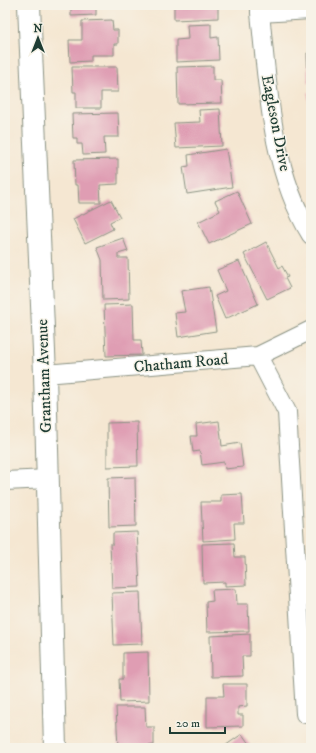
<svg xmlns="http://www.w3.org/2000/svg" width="316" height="753" font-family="'IM FELL DW Pica',serif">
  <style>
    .building { fill: #df9db3 }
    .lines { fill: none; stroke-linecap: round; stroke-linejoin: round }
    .street-casing { stroke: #8a9283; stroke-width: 20 }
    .secondary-casing { stroke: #8a9283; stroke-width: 24 }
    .street { stroke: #fff; stroke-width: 18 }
    .secondary { stroke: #fff; stroke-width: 22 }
    .labels { text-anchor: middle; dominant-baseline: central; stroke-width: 3; stroke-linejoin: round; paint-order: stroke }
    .street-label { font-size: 16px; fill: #1f3d34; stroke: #f7f3e8 }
  </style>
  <rect width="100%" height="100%" fill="#f7f3e8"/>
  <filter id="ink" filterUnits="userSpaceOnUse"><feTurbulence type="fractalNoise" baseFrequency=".025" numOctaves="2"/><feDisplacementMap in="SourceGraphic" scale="8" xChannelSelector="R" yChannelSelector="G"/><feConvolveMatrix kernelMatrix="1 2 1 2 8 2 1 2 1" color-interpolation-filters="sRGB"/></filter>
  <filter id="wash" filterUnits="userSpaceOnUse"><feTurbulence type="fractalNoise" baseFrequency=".012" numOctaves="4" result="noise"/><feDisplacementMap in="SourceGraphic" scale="16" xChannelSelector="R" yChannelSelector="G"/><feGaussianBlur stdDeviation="0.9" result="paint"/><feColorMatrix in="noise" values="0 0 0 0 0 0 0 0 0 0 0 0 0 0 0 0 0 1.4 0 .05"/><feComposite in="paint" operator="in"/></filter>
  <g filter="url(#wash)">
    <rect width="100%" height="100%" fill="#f5e7d2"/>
    <g id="blocks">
      <path class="building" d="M 71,5 L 96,5 L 96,15 L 71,16 Z
        M 174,5 L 218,5 L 218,18 L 174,20 Z
        M 112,20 L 113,30 L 118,30 L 118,44 L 114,44 L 114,55 L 91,55 L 91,61 L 70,62 L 69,40 L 82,40 L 82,21 Z
        M 211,24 L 211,38 L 218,37 L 219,60 L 176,62 L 176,40 L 188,39 L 187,25 Z
        M 307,53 L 311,53 L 311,83 L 308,83 Z
        M 213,66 L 213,80 L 221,80 L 222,103 L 178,104 L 177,67 Z
        M 72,67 L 117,67 L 118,92 L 101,92 L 101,108 L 76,108 L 76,92 L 73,92 Z
        M 311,92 L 311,107 L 309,107 L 308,93 Z
        M 220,109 L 222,146 L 176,148 L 174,123 L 200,122 L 199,110 Z
        M 118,113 L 119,137 L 104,137 L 105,154 L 83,155 L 82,144 L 77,144 L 77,138 L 73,138 L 72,114 Z
        M 226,149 L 232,187 L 187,194 L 183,167 L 189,166 L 188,155 Z
        M 118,159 L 118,184 L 100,185 L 101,203 L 79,203 L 78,185 L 75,185 L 74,160 Z
        M 237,191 L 252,224 L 209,244 L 198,222 L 220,211 L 215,201 Z
        M 111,200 L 120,217 L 110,222 L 113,229 L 85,243 L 73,219 Z
        M 123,238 L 128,251 L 118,254 L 118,258 L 128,258 L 129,299 L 103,300 L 102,260 L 97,247 Z
        M 266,242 L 279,268 L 282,266 L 288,277 L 285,278 L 290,288 L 267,299 L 244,254 Z
        M 239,261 L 258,304 L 225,319 L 215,296 L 226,291 L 217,270 Z
        M 209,287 L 216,331 L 178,337 L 175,313 L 185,312 L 181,291 Z
        M 133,304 L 134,340 L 141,340 L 142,355 L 106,356 L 104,305 Z
        M 219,421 L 222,446 L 240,443 L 243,467 L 225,469 L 224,462 L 202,465 L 200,451 L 193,452 L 191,436 L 197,436 L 196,424 Z
        M 137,422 L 138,466 L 107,467 L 107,423 Z
        M 135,477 L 136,526 L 109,527 L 108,478 Z
        M 242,494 L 244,523 L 234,523 L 235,539 L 203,541 L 201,502 L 221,502 L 221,495 Z
        M 137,532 L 140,587 L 112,588 L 110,544 L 113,544 L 113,533 Z
        M 234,543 L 235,557 L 245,557 L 246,585 L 225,586 L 225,582 L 203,583 L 202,544 Z
        M 236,589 L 237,604 L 248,604 L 249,631 L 207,632 L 206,602 L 213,601 L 212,590 Z
        M 140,592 L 142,644 L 114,645 L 112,593 Z
        M 250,634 L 250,656 L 242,656 L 243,676 L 211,677 L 210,636 Z
        M 148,652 L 149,701 L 120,702 L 119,679 L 123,679 L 123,653 Z
        M 223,684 L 247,684 L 247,706 L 238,707 L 238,715 L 243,715 L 243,726 L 207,727 L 207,696 L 224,696 Z
        M 116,707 L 145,707 L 146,727 L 154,727 L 154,745 L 147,746 L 147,748 L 118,748 Z
        M 242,734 L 252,748 L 222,748 Z"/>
    </g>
  </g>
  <g filter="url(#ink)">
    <use href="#blocks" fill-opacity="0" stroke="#8a9283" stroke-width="1"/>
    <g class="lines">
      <defs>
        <path id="street" d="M 260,5 L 260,13 C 268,88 271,170 311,235
          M 260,13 L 311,10
          M 258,356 L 287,412 L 305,714 L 311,714
          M 45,374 L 258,356 L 311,330
          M 5,481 L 48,479"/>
        <path id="secondary" d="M 29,5 L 45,374 L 55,748"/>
      </defs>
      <use href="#street" class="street-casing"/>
      <use href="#secondary" class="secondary-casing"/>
      <use href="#street" class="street"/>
      <use href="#secondary" class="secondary"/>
    </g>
  </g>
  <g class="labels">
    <g class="street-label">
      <text transform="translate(276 123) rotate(79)">Eagleson Drive</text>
      <text transform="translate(181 363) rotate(-5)">Chatham Road</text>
      <text transform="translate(44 376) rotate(-92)">Grantham Avenue</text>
    </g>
  </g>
  <rect width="316" height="753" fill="none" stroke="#f7f3e8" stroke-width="20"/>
  <g transform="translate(38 38)" stroke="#f7f3e8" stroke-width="3" paint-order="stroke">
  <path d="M0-3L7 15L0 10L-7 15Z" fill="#1f3d34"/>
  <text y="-6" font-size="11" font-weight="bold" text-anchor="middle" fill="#1f3d34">N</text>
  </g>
  <path d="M170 727v6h55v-6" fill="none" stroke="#1f3d34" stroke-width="2"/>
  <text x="176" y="727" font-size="12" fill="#1f3d34" stroke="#f7f3e8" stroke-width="3" paint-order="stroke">20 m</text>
</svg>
